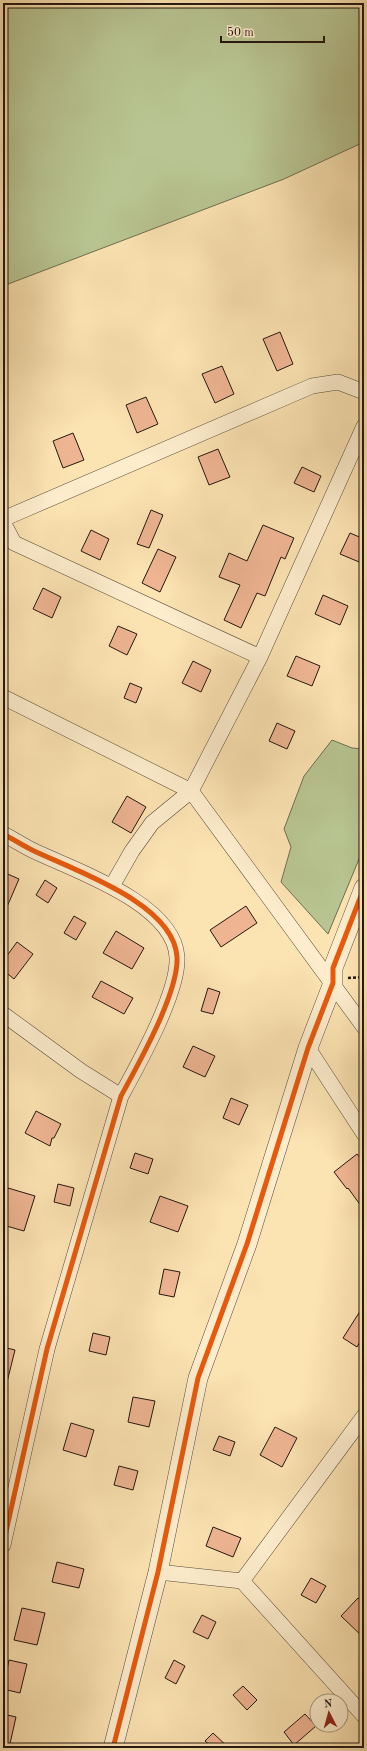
<svg xmlns="http://www.w3.org/2000/svg" width="367" height="1751" font-family="'Old Standard TT',serif">
  <style>
    .green { fill: #b8c592; stroke: #6e6e52 }
    .building { fill: #efb593; stroke: #231711 }
    .lines { fill: none; stroke-linecap: round; stroke-linejoin: round }
    .minor-casing { stroke: #594a39; stroke-width: 16 }
    .tertiary-casing { stroke: #594a39; stroke-width: 20 }
    .path { stroke: #231711; stroke-width: 2.5; stroke-dasharray: 3 2; stroke-linecap: butt }
    .minor { stroke: #fdedcd; stroke-width: 15 }
    .tertiary { stroke: #fdedcd; stroke-width: 19 }
    .cycleway-casing { stroke: #fdedcd; stroke-width: 8 }
    .cycleway { stroke: #e8590c; stroke-width: 5 }
  </style>
  <rect width="100%" height="100%" fill="#fce3b2"/>
  <filter id="stains"><feTurbulence type="fractalNoise" baseFrequency=".005" numOctaves="4"/><feColorMatrix values="0 0 0 0 .2 0 0 0 0 .09 0 0 0 0 .02 0 0 0 .5 -.17"/></filter>
  <radialGradient id="worn" r=".72"><stop offset=".6" stop-color="#630" stop-opacity="0"/><stop offset="1" stop-color="#630" stop-opacity=".3"/></radialGradient>
  <path class="green" d="M 3,3 L 364,3 L 364,142 L 284,179 L 3,286 Z
    M 332,740 L 352,748 L 364,749 L 364,847 L 328,934 L 281,882 L 291,847 L 284,829 L 304,776 Z"/>
  <path class="building" d="M 280,332 L 293,364 L 277,371 L 263,339 Z
    M 222,366 L 234,394 L 215,403 L 202,374 Z
    M 146,397 L 158,424 L 137,433 L 126,405 Z
    M 73,433 L 84,460 L 63,468 L 53,441 Z
    M 218,449 L 230,477 L 209,485 L 198,457 Z
    M 302,467 L 321,476 L 314,492 L 294,483 Z
    M 151,510 L 163,515 L 149,548 L 137,544 Z
    M 263,525 L 294,538 L 285,559 L 281,557 L 265,596 L 257,593 L 241,628 L 224,620 L 240,585 L 219,577 L 229,553 L 247,561 Z
    M 91,530 L 109,539 L 100,560 L 81,551 Z
    M 350,533 L 364,539 L 364,564 L 340,554 Z
    M 158,549 L 176,557 L 160,592 L 142,583 Z
    M 43,588 L 61,597 L 52,618 L 33,609 Z
    M 323,595 L 348,606 L 340,625 L 315,614 Z
    M 118,626 L 137,634 L 127,655 L 109,646 Z
    M 296,656 L 320,666 L 312,686 L 287,676 Z
    M 193,661 L 211,670 L 201,692 L 182,683 Z
    M 130,683 L 142,688 L 136,703 L 124,698 Z
    M 277,723 L 295,731 L 287,749 L 269,741 Z
    M 127,796 L 146,807 L 131,833 L 112,822 Z
    M 3,872 L 19,879 L 3,916 Z
    M 45,880 L 57,888 L 48,903 L 36,895 Z
    M 246,906 L 257,923 L 221,947 L 210,930 Z
    M 74,916 L 86,923 L 76,940 L 64,933 Z
    M 116,931 L 144,948 L 132,969 L 103,953 Z
    M 17,942 L 33,954 L 14,979 L 3,970 L 3,961 Z
    M 101,981 L 133,998 L 124,1014 L 92,997 Z
    M 208,988 L 220,992 L 213,1014 L 201,1011 Z
    M 193,1046 L 215,1056 L 205,1077 L 183,1067 Z
    M 231,1098 L 248,1105 L 239,1125 L 223,1118 Z
    M 36,1111 L 61,1124 L 54,1138 L 52,1138 L 50,1146 L 25,1133 Z
    M 135,1153 L 153,1159 L 148,1174 L 130,1168 Z
    M 357,1154 L 364,1163 L 364,1210 L 348,1188 L 347,1189 L 334,1172 Z
    M 58,1184 L 74,1188 L 70,1206 L 54,1202 Z
    M 8,1188 L 35,1196 L 24,1231 L 3,1225 L 3,1204 Z
    M 160,1196 L 188,1206 L 178,1232 L 150,1222 Z
    M 164,1269 L 180,1272 L 174,1297 L 159,1294 Z
    M 364,1305 L 364,1335 L 357,1347 L 343,1338 Z
    M 93,1333 L 110,1337 L 106,1355 L 89,1351 Z
    M 3,1347 L 15,1350 L 7,1382 L 3,1381 Z
    M 133,1397 L 155,1401 L 149,1427 L 128,1422 Z
    M 71,1423 L 94,1430 L 86,1457 L 63,1450 Z
    M 275,1427 L 297,1438 L 282,1467 L 260,1455 Z
    M 219,1436 L 235,1442 L 230,1456 L 213,1450 Z
    M 119,1466 L 138,1471 L 133,1490 L 114,1485 Z
    M 213,1527 L 241,1538 L 233,1557 L 206,1546 Z
    M 57,1562 L 84,1569 L 79,1588 L 52,1582 Z
    M 311,1578 L 326,1586 L 316,1603 L 301,1595 Z
    M 358,1598 L 364,1603 L 364,1638 L 341,1616 Z
    M 22,1608 L 45,1613 L 37,1645 L 14,1640 Z
    M 202,1615 L 216,1622 L 208,1639 L 193,1632 Z
    M 9,1660 L 27,1664 L 20,1693 L 3,1689 Z
    M 174,1660 L 185,1666 L 176,1684 L 165,1678 Z
    M 243,1686 L 257,1700 L 247,1710 L 233,1695 Z
    M 3,1714 L 16,1717 L 9,1748 L 3,1748 Z
    M 305,1714 L 316,1726 L 294,1745 L 284,1732 Z
    M 213,1733 L 229,1748 L 213,1748 L 205,1741 Z"/>
  <g class="lines">
    <defs>
      <path id="minor" d="M 3,519 L 312,386 L 338,382 L 364,392
        M 3,522 L 14,543 L 260,657
        M 3,697 L 191,791 L 364,1027
        M 3,834 C 13,839 22,845 32,850 C 73,870 174,903 177,957 C 179,992 138,1065 121,1096 L 47,1349 L 3,1545
        M 112,886 L 132,851 L 152,823 L 191,791 L 260,657 L 364,426
        M 3,1014 L 81,1071 L 121,1096
        M 308,1048 L 364,1134
        M 158,1572 L 242,1581 L 364,1716
        M 242,1581 L 364,1416"/>
      <path id="tertiary" d="M 113,1748 L 158,1572 L 198,1378 L 247,1244 L 308,1048 L 333,983 L 333,968 L 364,888"/>
    </defs>
    <use href="#minor" class="minor-casing"/>
    <use href="#tertiary" class="tertiary-casing"/>
    <path class="path" d="M 348,978 L 364,977"/>
    <use href="#minor" class="minor"/>
    <use href="#tertiary" class="tertiary"/>
    <defs>
      <path id="cycleway" d="M 3,834 C 13,839 22,845 32,850 C 73,870 174,903 177,957 C 179,992 138,1065 121,1096 L 47,1349 L 3,1545
        M 113,1748 L 158,1572 L 198,1378 L 247,1244 L 308,1048 L 333,983 L 333,968 L 364,888"/>
    </defs>
    <use href="#cycleway" class="cycleway-casing"/>
    <use href="#cycleway" class="cycleway"/>
  </g>
  <rect width="367" height="1751" fill="none" stroke="#fce3b2" stroke-width="16"/>
  <rect x="4" y="4" width="359" height="1743" fill="none" stroke="#231711" stroke-width="2"/>
  <rect x="8" y="8" width="351" height="1735" fill="none" stroke="#231711"/>
  <g transform="translate(329 1713) rotate(354)"><circle r="19" fill="#fdedcd" stroke="#a69782"/>
  <path d="M0-3L7 15L0 10L-7 15Z" fill="#8f2418"/>
  <text y="-6" font-size="11" font-weight="bold" text-anchor="middle" fill="#231711">N</text>
  </g>
  <path d="M221 36v6h103v-6" fill="none" stroke="#231711" stroke-width="2"/>
  <text x="227" y="36" font-size="12" fill="#231711" stroke="#fdedcd" stroke-width="3" paint-order="stroke">50 m</text>
  <rect width="100%" height="100%" filter="url(#stains)"/>
  <rect width="100%" height="100%" fill="url(#worn)"/>
</svg>
